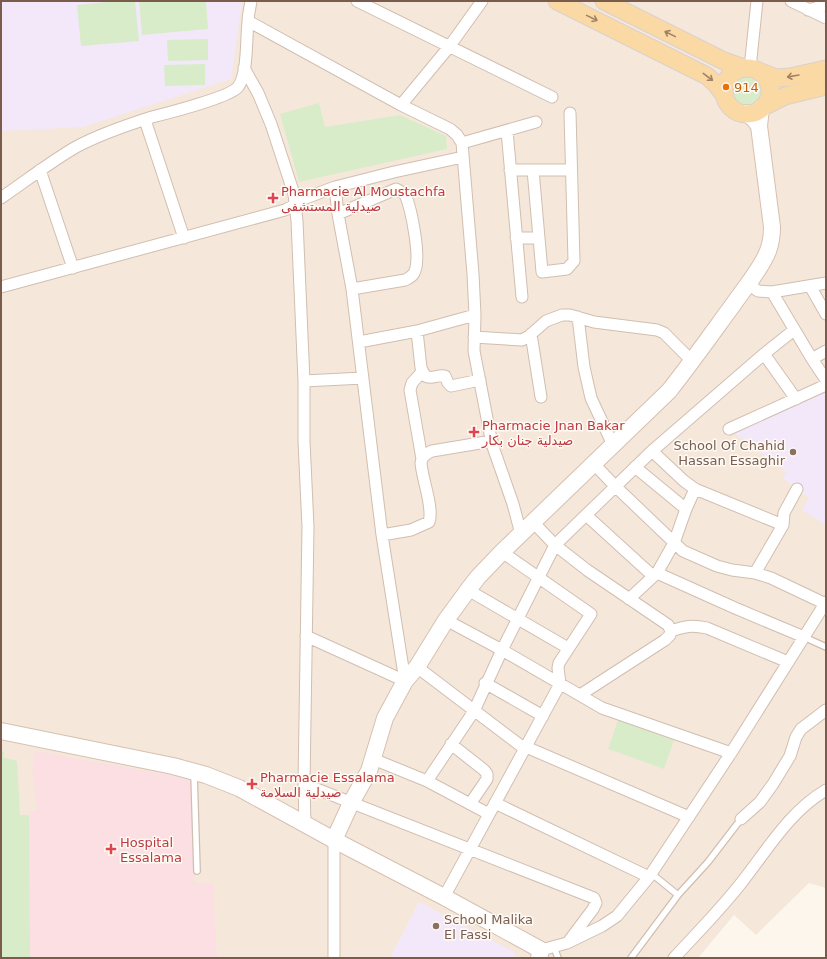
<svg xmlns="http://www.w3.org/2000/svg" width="827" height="959" font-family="'DejaVu Sans','Noto Naskh Arabic',sans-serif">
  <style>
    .residential { fill: #f5e8da }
    .education { fill: #f3e8fa }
    .medical { fill: #fbdfe3 }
    .green { fill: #d8ecc9 }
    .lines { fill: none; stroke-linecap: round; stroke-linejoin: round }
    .lane-casing { stroke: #d1beb0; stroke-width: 8 }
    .street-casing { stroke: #d1beb0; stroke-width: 13 }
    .secondary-casing { stroke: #d6c0b0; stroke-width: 18 }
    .primary-casing { stroke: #dad1cd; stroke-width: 19 }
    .lane { stroke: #fff; stroke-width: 5.5 }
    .street { stroke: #fff; stroke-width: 11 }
    .secondary { stroke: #fff; stroke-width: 16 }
    .primary { stroke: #fbd9a5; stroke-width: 17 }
    .oneway { stroke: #a18267 }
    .food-dot { fill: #e8710a; stroke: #fffaf3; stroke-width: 1.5 }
    .health-dot { fill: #e0444e; stroke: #fffaf3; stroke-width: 1.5 }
    .education-dot { fill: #8d6e63; stroke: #fffaf3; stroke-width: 1.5 }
    .labels { text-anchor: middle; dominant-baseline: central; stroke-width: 3; stroke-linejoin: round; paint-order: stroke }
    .food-label { font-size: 13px; fill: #c56008; stroke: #fffaf3; text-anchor: start }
    .health-label { font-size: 13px; fill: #be3a42; stroke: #fffaf3; text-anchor: start }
    .education-label { font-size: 13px; fill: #785e54; stroke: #fffaf3; text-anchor: end }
  </style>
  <rect width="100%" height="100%" fill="#fdf6ec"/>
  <path class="residential" d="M 1,1 L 826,1 L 826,888 L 809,883 L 756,935 L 734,915 L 698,958 L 1,958 Z"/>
  <path class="education" d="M 1,1 L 242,1 L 231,79 L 83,127 L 1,131 Z
    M 826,389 L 826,525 L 802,510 L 809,498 L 783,478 L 787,472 L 733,432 Z
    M 419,902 L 512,951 L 517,958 L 390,958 Z"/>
  <path class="medical" d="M 35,751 L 191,779 L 194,883 L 213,883 L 217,958 L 30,958 L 29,811 L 37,810 L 32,770 Z"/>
  <path class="green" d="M 117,1 L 135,1 L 139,41 L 81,46 L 77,5 Z
    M 139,1 L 206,1 L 208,29 L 142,35 Z
    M 208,39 L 208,60 L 168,61 L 167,40 Z
    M 205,64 L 205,85 L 165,86 L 164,65 Z
    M729 92a18 18 0 1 1 36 0a18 18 0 1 1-36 0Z
    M 319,103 L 325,127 L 400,115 L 446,136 L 447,149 L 299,182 L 280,114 Z
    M 618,720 L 674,740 L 664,769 L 608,749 Z
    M 1,751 L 4,752 L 3,757 L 17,761 L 20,815 L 29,815 L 30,958 L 1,958 Z"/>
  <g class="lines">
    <defs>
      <path id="lane" d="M 804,637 L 826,647
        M 194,774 L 197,871
        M 652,874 L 678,895
        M 554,947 L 558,958
        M 631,958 L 678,895 L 708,862 L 741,819"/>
      <path id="street" d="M 357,1 L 552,97
        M 791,1 L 826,18
        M 808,10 L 826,5
        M 248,21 L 401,105 L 450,129 L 457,135 L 462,143 L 473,274 L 475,315 L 474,351 L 492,444 L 513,504 L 521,534
        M 244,68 L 258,93 L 271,124 L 294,194 L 297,221 L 304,381 L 304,441 L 308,527 L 304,784 L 305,824
        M 750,68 L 757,1
        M 401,105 L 449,47 L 482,1
        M 145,120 L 184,238
        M 507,131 L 522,297
        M 462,143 L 536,122
        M 40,170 L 73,268
        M 510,170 L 571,170
        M 533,170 L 542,272 L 567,269 L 574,261 L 570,113
        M 335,187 L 338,214 L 352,289 L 382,535 L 405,681
        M 1,198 C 26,181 50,162 76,147 C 100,134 127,125 152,117 C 168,113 230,97 238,87 C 248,74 246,39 248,22 C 248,15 250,8 251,1
        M 338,214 L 396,189 L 405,194 C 411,208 422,259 414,273 C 412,277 409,278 405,280 L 352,289
        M 516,238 L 539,238
        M 748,284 L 758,291 L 772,292 L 826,283
        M 810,286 L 826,314
        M 1,287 L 285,210 L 295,205 L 303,199 L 335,187 L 394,172 L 463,157
        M 772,292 L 812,359 L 826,380
        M 578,317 L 584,367 L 591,398 L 613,445
        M 417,331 L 421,368 L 425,376 C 432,380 438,374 445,376 L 448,383 L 451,386 L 480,380
        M 531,334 L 541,397
        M 474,337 L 522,340 L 529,336 L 546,321 L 562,315 L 570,315 L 594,322 L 657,330 L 664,333 L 693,362
        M 359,342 L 417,331 L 475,315
        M 764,354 L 796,399
        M 812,359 L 826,351
        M 304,381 L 363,378
        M 729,429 L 826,385
        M 652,451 L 684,481 L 695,489 L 783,525
        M 422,459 L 410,390 L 412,383 L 422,372
        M 594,464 L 615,486 L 683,551 L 717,566 L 732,570 L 755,573 L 771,578 L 826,604
        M 635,467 L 686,509
        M 586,515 L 653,576
        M 533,522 L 555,545 L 587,570 L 668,625 L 671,631 L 670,635 L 665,640 L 580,695
        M 382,535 L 411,530 L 429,522 C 434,508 422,479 421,463 C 422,456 426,454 432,451 L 492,441
        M 657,573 L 735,608 L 804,637
        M 755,573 L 783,525 L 784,513 L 797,489
        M 468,590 L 568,648
        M 629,599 L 657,573 L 674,543 L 686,509 L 695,489
        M 446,620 L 502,650 L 602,708 L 731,753
        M 671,631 C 686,626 692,625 707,628 L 788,662
        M 306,636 L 405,681
        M 417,667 L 525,749
        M 485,683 L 543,716
        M 451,744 L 484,770 L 487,774 L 487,779 L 470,804
        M 526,747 L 689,817
        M 373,759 L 427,781 L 489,814
        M 427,781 L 474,711 L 502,650 L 555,545 L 652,451 L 764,354 L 794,330
        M 304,784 L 594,898 L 596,903 L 593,909 L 569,941
        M 495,803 L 649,877
        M 741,819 L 760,802 L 773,784 L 790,756 L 796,737 L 801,729 L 826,710
        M 444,897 L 560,684 L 558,668 L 559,663 L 591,614 L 502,552
        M 541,950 L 567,943 L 602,926 L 617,916 L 649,877 L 731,753 L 826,602
        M 334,958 L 334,840
        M 674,958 C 697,933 721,909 742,882 C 768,849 789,812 826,790"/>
      <path id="secondary" d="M 746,113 L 754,119 L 759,126
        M 1,731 L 173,766 L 206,775 L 239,788 L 334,840 L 444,897 L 541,950 L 539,958
        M 334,840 L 351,803 L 369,771 L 385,718 L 405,681 L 417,667 L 446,620 L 468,590 L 478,577 L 502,552 L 669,391 C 692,362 713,332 735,302 C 746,286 761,269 768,251 C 771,243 772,235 772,227 L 759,126 L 761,108"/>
      <path id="primary" d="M 557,1 L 707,76 L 716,84 L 725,96
        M 604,1 L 724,61 L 744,68
        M724 91a23 23 0 1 1 46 0a23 23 0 1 1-46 0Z
        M 761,72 L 776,78 L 790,77 L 826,69
        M 763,107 L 785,96 L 826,86"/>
    </defs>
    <use href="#lane" class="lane-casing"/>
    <use href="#street" class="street-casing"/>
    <use href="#secondary" class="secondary-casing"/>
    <use href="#primary" class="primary-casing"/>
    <use href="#lane" class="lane"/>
    <use href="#street" class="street"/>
    <use href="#secondary" class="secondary"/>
    <use href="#primary" class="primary"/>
  </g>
  <defs><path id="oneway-shaft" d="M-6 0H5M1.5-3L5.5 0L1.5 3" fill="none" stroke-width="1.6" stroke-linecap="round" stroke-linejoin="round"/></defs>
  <g class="oneway">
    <use href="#oneway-shaft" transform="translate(592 18) rotate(26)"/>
    <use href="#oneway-shaft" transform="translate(670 34) rotate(-154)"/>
    <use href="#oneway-shaft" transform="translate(793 76) rotate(170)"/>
    <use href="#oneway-shaft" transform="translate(708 77) rotate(37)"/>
  </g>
  <circle class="food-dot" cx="726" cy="87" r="4"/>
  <g class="health-dot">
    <path d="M271 192h4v4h4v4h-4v4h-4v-4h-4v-4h4z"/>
    <path d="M472 426h4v4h4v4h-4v4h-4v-4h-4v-4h4z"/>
    <path d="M250 778h4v4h4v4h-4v4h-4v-4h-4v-4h4z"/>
    <path d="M109 843h4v4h4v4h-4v4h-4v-4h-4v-4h4z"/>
  </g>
  <g class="education-dot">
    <circle cx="793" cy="452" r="4"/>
    <circle cx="436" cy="926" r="4"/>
  </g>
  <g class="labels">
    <g class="food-label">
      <text x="734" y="87">914</text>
    </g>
    <g class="health-label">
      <text x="281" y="191">Pharmacie Al Moustachfa<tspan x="281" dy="15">صيدلية المستشفى</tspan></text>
      <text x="482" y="425">Pharmacie Jnan Bakar<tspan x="482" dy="15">صيدلية جنان بكار</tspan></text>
      <text x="260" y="777">Pharmacie Essalama<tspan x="260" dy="15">صيدلية السلامة</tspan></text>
      <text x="120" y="842">Hospital<tspan x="120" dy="15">Essalama</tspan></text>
    </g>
    <g class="education-label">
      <text x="785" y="445">School Of Chahid<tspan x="785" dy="15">Hassan Essaghir</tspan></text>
      <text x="444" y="919" text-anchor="start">School Malika<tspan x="444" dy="15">El Fassi</tspan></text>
    </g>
  </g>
  <rect width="827" height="959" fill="none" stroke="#7a5c4d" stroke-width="4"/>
</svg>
